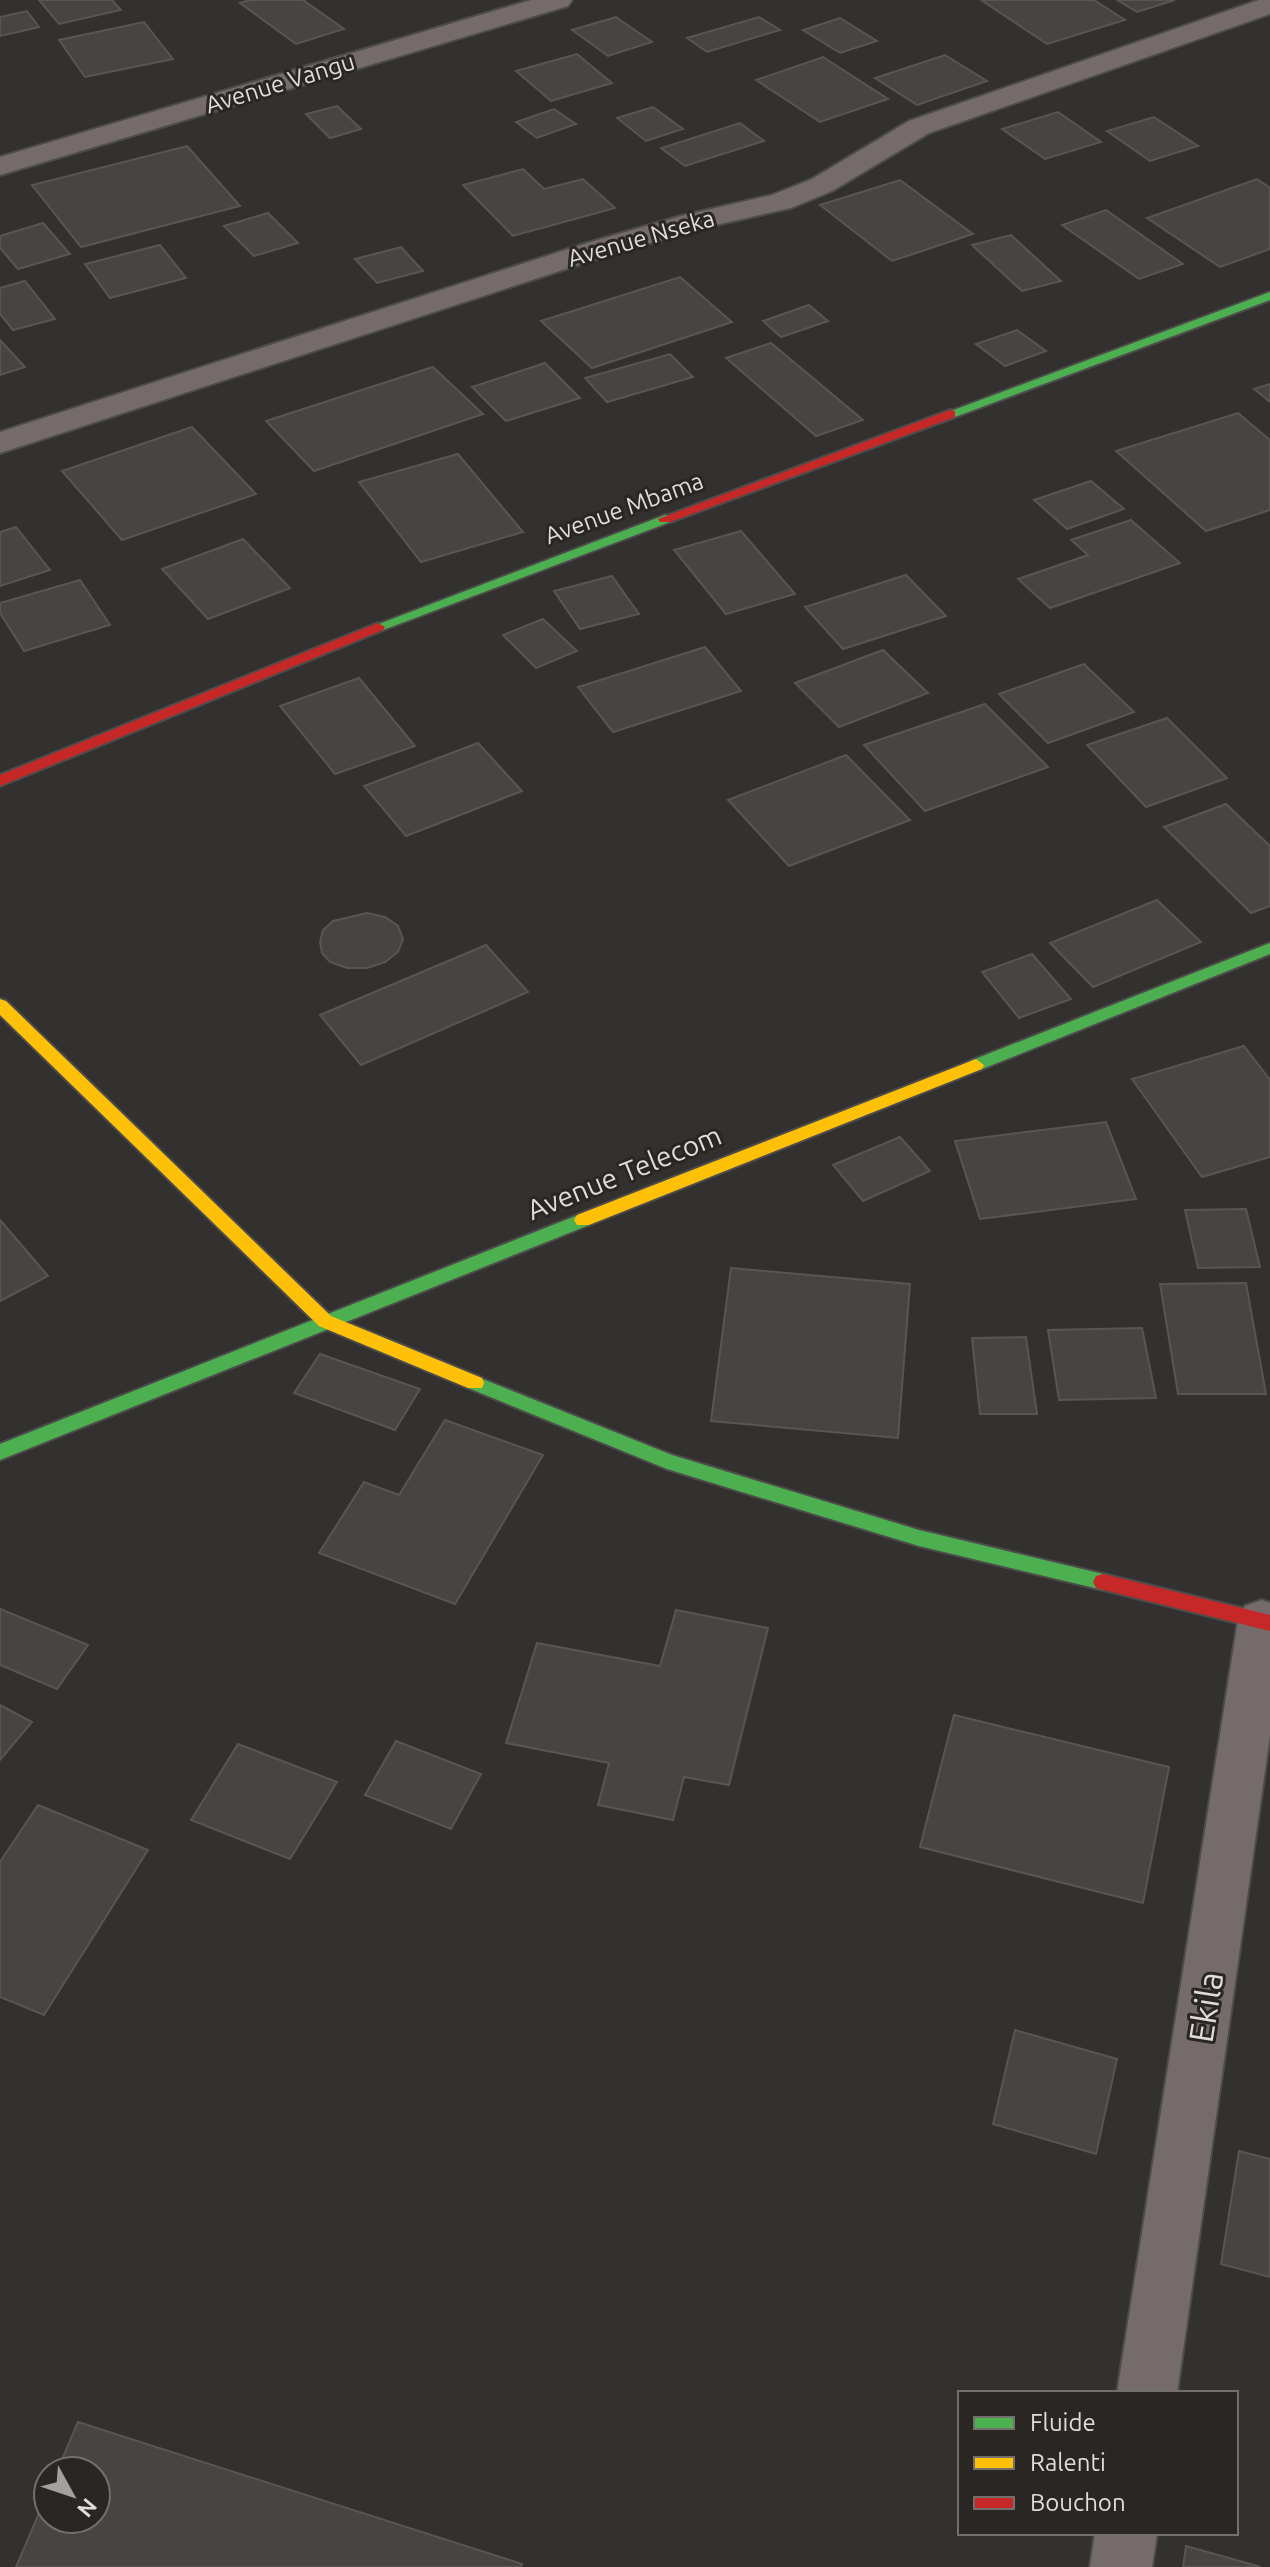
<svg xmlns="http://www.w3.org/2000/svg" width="1270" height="2567" font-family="Ubuntu,sans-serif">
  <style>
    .building { fill: #474544; stroke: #585654; stroke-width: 2 }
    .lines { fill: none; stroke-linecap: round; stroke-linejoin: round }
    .street-casing { stroke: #4e4c4b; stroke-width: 4 }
    .fast-casing { stroke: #4e4c4b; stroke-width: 4 }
    .slow-casing { stroke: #4e4c4b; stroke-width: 4 }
    .jam-casing { stroke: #4e4c4b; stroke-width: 4 }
    .street { fill: #756b6a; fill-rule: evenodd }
    .fast { fill: #4caf50; fill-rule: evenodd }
    .slow { fill: #ffc107; fill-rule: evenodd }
    .jam { fill: #c62828; fill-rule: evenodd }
    .labels { text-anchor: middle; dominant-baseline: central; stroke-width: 6; stroke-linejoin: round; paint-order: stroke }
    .far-street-label { font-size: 24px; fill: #dfdcdb; stroke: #2a2624 }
    .street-label { font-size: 28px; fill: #dfdcdb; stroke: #2a2624 }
    .near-street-label { font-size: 34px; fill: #dfdcdb; stroke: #2a2624 }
  </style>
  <rect width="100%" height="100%" fill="#33312f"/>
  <path class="building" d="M 39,0 L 112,0 L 121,10 L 59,24 Z
    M 250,0 L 303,0 L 344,29 L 296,44 L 240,3 Z
    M 981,0 L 1094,0 L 1125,20 L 1047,44 Z
    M 1117,0 L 1175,0 L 1137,12 Z
    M 27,11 L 39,27 L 0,36 L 0,17 Z
    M 616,17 L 652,42 L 608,56 L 572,30 Z
    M 759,17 L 780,30 L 707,52 L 687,38 Z
    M 840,18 L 877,41 L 840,53 L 803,30 Z
    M 144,22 L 173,59 L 85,77 L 59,40 Z
    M 577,54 L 612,83 L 551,101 L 516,71 Z
    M 945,55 L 987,81 L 917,105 L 875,78 Z
    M 823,57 L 888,99 L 820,122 L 756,80 Z
    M 337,106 L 361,129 L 330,138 L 306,114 Z
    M 653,107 L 683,129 L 646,141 L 617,118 Z
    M 554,109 L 576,124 L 537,138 L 516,122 Z
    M 1058,112 L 1101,142 L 1045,159 L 1002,129 Z
    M 1154,117 L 1198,146 L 1150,161 L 1107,131 Z
    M 740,123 L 764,141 L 685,166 L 661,148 Z
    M 187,146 L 240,206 L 81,247 L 32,185 Z
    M 523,169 L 544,189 L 583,179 L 615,208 L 513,236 L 463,185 Z
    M 1257,179 L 1270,188 L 1270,249 L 1220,267 L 1147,218 Z
    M 900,180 L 973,234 L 892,261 L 820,205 Z
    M 1106,210 L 1183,264 L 1139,279 L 1062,225 Z
    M 268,213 L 298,243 L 254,256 L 224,226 Z
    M 43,223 L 70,254 L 18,269 L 0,248 L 0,236 Z
    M 1011,235 L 1061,281 L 1022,291 L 972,245 Z
    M 160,245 L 186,278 L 110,298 L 85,264 Z
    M 401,247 L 423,271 L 377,283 L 355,259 Z
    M 680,277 L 732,322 L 592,368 L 541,321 Z
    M 25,281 L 55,319 L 13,330 L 0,314 L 0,288 Z
    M 809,305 L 828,321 L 781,337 L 763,321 Z
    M 1017,330 L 1046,351 L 1005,366 L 976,344 Z
    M 0,340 L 25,367 L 0,375 Z
    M 771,343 L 863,420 L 816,436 L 726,358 Z
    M 670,354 L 693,377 L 607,402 L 585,378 Z
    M 545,363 L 580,398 L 506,421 L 472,387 Z
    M 433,367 L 483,414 L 314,471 L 266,421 Z
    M 1270,384 L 1270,402 L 1254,389 Z
    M 1238,413 L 1270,440 L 1270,510 L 1206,531 L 1116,451 Z
    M 192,427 L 256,494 L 122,540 L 62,471 Z
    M 458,454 L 523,532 L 421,562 L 359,482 Z
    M 1091,481 L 1124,509 L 1067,529 L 1034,500 Z
    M 1131,520 L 1180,563 L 1050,608 L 1018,579 L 1088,555 L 1071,540 Z
    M 16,527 L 50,570 L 0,586 L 0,532 Z
    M 741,531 L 795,594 L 726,614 L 674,550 Z
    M 243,539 L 290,588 L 208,619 L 162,569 Z
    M 906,575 L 946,616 L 843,649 L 805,607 Z
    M 612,576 L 639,614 L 580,629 L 554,591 Z
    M 80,580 L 110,625 L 24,651 L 0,613 L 0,603 Z
    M 543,619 L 577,651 L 536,668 L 503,635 Z
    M 705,647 L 741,691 L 613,732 L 578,687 Z
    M 883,650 L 928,693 L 839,727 L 795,683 Z
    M 1084,664 L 1134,712 L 1048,743 L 999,694 Z
    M 359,678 L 415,746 L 335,774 L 280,706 Z
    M 985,704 L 1048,767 L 925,811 L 864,745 Z
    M 1167,718 L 1227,778 L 1146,807 L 1087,745 Z
    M 478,743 L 522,791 L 406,836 L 364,786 Z
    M 846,755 L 910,820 L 789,866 L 728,800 Z
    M 1226,804 L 1270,846 L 1270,906 L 1251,913 L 1164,827 Z
    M 1157,900 L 1201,942 L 1093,987 L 1050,943 Z
    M 367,913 L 385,917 L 398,926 L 403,939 L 398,952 L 385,962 L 367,968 L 347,968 L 330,962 L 322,953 L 320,942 L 323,930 L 333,921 Z
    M 486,945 L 528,992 L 361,1065 L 320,1015 Z
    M 1032,954 L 1071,999 L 1019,1018 L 982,972 Z
    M 1244,1046 L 1270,1080 L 1270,1157 L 1202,1177 L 1132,1079 Z
    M 1106,1122 L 1136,1199 L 980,1219 L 955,1141 Z
    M 900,1137 L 930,1171 L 863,1201 L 833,1165 Z
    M 1246,1209 L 1260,1267 L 1198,1268 L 1185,1210 Z
    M 0,1220 L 48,1276 L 0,1301 Z
    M 731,1268 L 910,1284 L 898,1438 L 711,1421 Z
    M 1246,1283 L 1266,1394 L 1178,1394 L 1160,1284 Z
    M 1142,1328 L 1156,1398 L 1059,1400 L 1048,1330 Z
    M 1026,1337 L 1037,1414 L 980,1414 L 972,1338 Z
    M 320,1354 L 420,1389 L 395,1430 L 294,1393 Z
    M 445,1420 L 543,1455 L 455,1604 L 319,1553 L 364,1482 L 399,1495 Z
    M 0,1609 L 88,1645 L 57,1689 L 0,1665 Z
    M 676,1610 L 768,1628 L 729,1785 L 684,1777 L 673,1820 L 598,1805 L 609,1763 L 506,1743 L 537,1643 L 660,1666 Z
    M 0,1705 L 32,1722 L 0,1760 Z
    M 954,1715 L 1169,1767 L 1143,1903 L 920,1847 Z
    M 396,1741 L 481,1774 L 451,1829 L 365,1795 Z
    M 238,1744 L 337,1782 L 290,1859 L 191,1820 Z
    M 38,1805 L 148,1850 L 44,2015 L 0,1997 L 0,1862 Z
    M 1015,2030 L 1117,2059 L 1096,2154 L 993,2124 Z
    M 1239,2151 L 1270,2159 L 1270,2277 L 1221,2264 Z
    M 78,2422 L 522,2564 L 521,2567 L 16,2567 L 48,2492 L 48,2519 L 96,2519 L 96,2471 L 57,2471 Z
    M 1186,2546 L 1261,2567 L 1183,2567 Z"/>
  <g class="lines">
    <defs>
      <path id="street" d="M 531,0 L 572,0 L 568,6 L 0,175 L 0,157 Z
        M 1259,0 L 1270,0 L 1270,14 L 929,133 L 832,191 L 791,208 L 698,229 L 609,255 L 0,453 L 0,432 L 587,243 L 681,216 L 772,195 L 812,179 L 909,121 Z
        M 1262,1600 L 1270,1603 L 1270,1735 L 1177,2393 L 1117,2393 L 1238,1620 L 1245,1606 Z
        M 1095,2533 L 1157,2533 L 1152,2567 L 1090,2567 Z"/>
      <path id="fast" d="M 1270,292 L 1270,300 L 955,417 L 943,414 Z
        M 665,515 L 670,516 L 670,522 L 383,630 L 378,631 L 371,627 Z
        M 1270,943 L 1270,954 L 982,1069 L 976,1071 L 968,1065 L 970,1061 Z
        M 583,1213 L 592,1220 L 589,1225 L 0,1460 L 0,1444 Z
        M 475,1376 L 672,1455 L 919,1530 L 1103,1574 L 1110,1576 L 1113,1582 L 1110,1588 L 1103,1590 L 919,1546 L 667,1469 L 468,1388 L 466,1383 L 468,1378 Z"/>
      <path id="slow" d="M 0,999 L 6,1001 L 331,1316 L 482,1378 L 484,1383 L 482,1388 L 468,1388 L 319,1326 L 0,1015 Z
        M 976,1059 L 984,1065 L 982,1069 L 589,1225 L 577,1225 L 574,1220 L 577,1215 Z"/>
      <path id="jam" d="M 950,410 L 955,411 L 955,417 L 670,522 L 660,522 L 658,519 Z
        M 378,623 L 385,627 L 383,630 L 0,786 L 0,775 Z
        M 1103,1574 L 1270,1615 L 1270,1631 L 1096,1588 L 1093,1582 L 1096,1576 Z"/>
    </defs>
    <use href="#street" class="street-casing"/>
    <use href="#fast" class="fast-casing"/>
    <use href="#slow" class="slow-casing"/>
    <use href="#jam" class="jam-casing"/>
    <use href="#street" class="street"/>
    <use href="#fast" class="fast"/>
    <use href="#slow" class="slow"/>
    <use href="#jam" class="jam"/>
  </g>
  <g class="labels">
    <g class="far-street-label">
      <text transform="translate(280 83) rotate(-17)">Avenue Vangu</text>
      <text transform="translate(641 238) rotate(-16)">Avenue Nseka</text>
      <text transform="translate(624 508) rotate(-20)">Avenue Mbama</text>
    </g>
    <g class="street-label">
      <text transform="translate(624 1172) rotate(-22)">Avenue Telecom</text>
    </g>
    <g class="near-street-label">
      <text transform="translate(1205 2007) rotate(-81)">Ekila</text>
    </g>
  </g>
  <rect x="958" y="2391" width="280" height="144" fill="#2a2624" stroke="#726f6d" stroke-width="2"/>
  <rect x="974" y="2417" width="40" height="12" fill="#4caf50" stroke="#726f6d" stroke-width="2"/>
  <text x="1030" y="2431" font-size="24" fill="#dfdcdb">Fluide</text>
  <rect x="974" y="2457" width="40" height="12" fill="#ffc107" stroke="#726f6d" stroke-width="2"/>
  <text x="1030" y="2471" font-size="24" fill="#dfdcdb">Ralenti</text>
  <rect x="974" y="2497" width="40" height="12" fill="#c62828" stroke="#726f6d" stroke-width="2"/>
  <text x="1030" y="2511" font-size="24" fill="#dfdcdb">Bouchon</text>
  <g transform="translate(72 2495) rotate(130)"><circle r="38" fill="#2a2624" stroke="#726f6d" stroke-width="2"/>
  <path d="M0-6L14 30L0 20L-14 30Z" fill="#a3a09f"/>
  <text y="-12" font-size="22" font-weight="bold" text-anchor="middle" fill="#dfdcdb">N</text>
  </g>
</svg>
